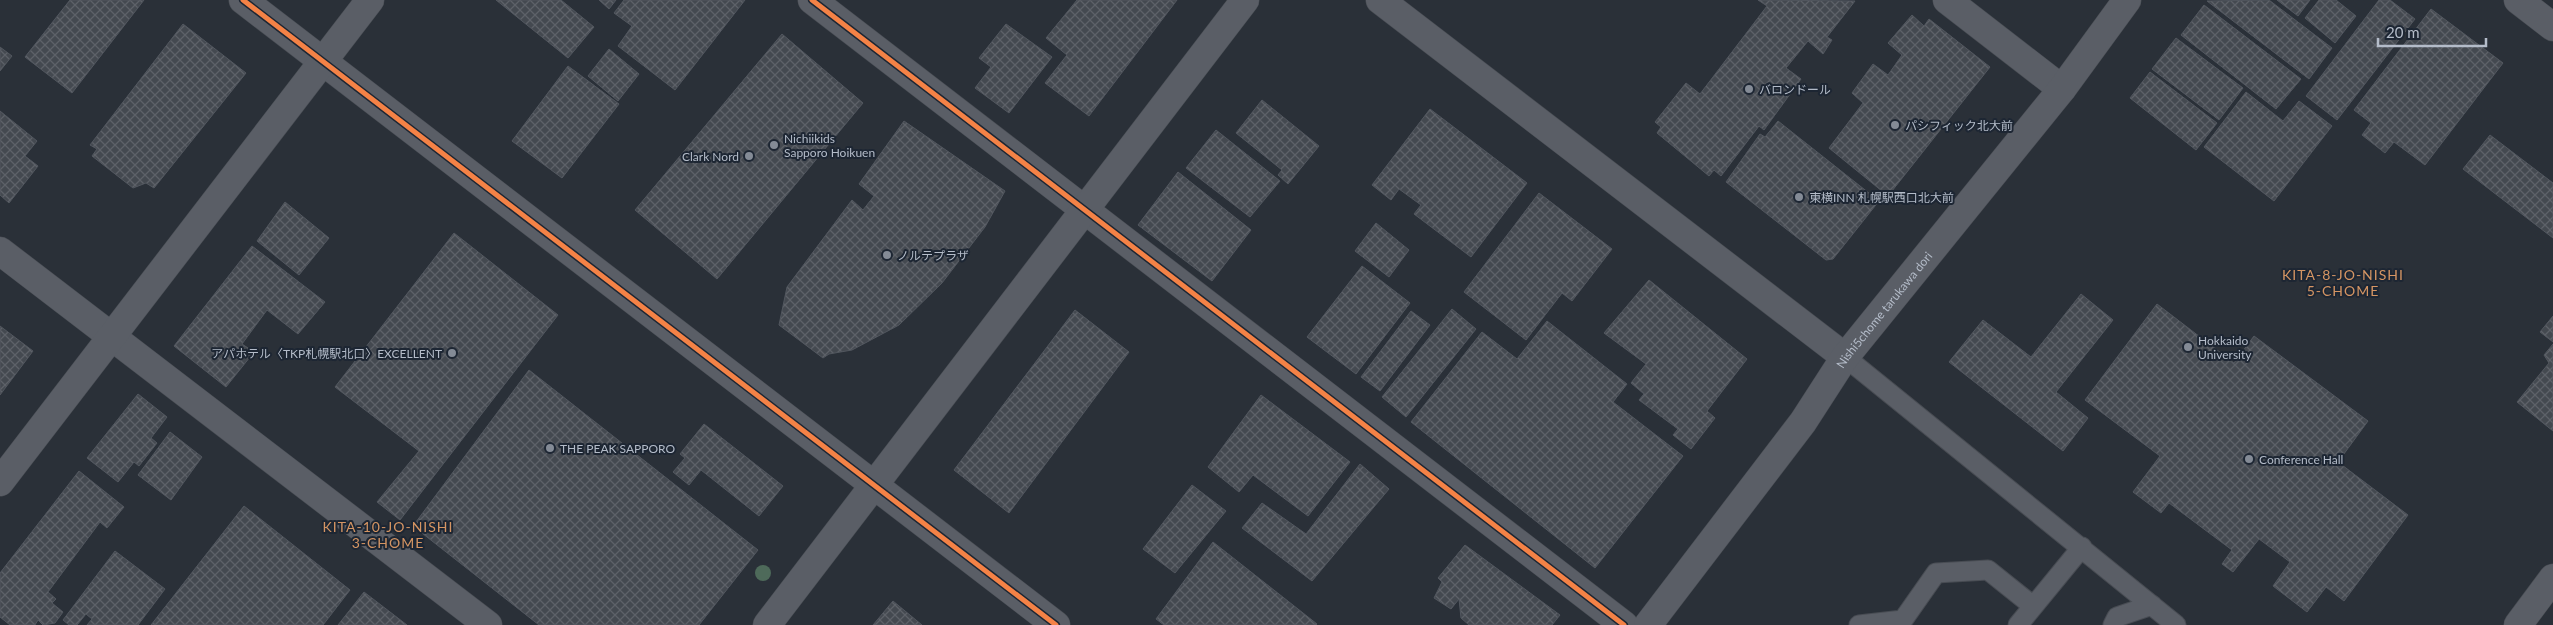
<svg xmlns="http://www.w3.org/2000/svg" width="2553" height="625" font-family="Lato,'Noto Sans JP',sans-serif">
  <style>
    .building { fill: url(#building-cross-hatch); stroke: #52575f }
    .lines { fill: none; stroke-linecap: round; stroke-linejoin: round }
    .service-casing { stroke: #484c53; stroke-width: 21 }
    .minor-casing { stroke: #484c53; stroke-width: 29 }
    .tertiary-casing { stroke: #484c53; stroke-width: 29 }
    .service { stroke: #5a5e66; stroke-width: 19 }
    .minor { stroke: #5a5e66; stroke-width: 28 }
    .tertiary { stroke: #5a5e66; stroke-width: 28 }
    .cycleway-casing { stroke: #1d2633; stroke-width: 8 }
    .cycleway { stroke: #f48246; stroke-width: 5 }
    .tree { fill: #4e6a5a }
    .poi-dot { fill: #848b96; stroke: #1d2633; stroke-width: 2 }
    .labels { text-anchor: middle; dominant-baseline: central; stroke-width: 4; stroke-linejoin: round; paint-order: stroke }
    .poi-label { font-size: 12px; fill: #b4bcc9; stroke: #1d2633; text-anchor: start }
    .street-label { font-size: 12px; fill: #b4bcc9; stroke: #1d2633 }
    .neighbourhood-label { font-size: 14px; letter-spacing: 1px; fill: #d59563; stroke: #1d2633 }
  </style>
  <defs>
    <pattern id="building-cross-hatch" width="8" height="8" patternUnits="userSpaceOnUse" patternTransform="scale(1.25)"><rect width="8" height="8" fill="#444950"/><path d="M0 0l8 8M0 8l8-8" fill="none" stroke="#5d6168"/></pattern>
  </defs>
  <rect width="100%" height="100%" fill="#2a3038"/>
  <path class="building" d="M 70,0 L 144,0 L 72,93 L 25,57 Z
    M 496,0 L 561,0 L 594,27 L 568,58 Z
    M 599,0 L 616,0 L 609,9 Z
    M 624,0 L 745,0 L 675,90 L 618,46 L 632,26 L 614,13 Z
    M 1077,0 L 1177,0 L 1089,116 L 1045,83 L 1067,55 L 1046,38 Z
    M 1758,0 L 1855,1 L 1827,37 L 1832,40 L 1823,54 L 1808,41 L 1786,68 L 1801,79 L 1764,130 L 1759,126 L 1721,176 L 1714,170 L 1709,176 L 1657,133 L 1661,127 L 1655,122 L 1686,83 L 1700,94 L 1767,6 Z
    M 2269,0 L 2332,48 L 2309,79 L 2207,1 Z
    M 2277,0 L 2310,0 L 2298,16 Z
    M 2319,0 L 2336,0 L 2356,16 L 2335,43 L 2305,18 Z
    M 2379,0 L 2390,0 L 2415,19 L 2337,120 L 2306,96 Z
    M 2204,5 L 2301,79 L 2276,109 L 2181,35 Z
    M 2431,9 L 2503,63 L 2425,165 L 2394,142 L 2385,153 L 2362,135 L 2371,123 L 2354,110 Z
    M 1912,15 L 1924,26 L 1929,19 L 1990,67 L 1888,196 L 1829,148 L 1863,103 L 1852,93 L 1873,64 L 1888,75 L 1902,55 L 1888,43 Z
    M 183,24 L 246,73 L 154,188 L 146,183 L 133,188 L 92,156 L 97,149 L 90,145 Z
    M 1006,24 L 1052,57 L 1009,113 L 975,88 L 991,67 L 979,58 Z
    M 782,34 L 863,103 L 717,279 L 635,210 Z
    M 2176,38 L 2243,88 L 2219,120 L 2152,69 Z
    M 0,47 L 12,56 L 0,71 Z
    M 609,49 L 639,74 L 618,101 L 588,76 Z
    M 568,66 L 619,104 L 562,178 L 512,141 Z
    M 2150,72 L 2217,123 L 2196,150 L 2130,98 Z
    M 2246,92 L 2283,121 L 2299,101 L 2332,126 L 2274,201 L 2204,147 Z
    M 1262,100 L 1319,146 L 1288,184 L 1278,175 L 1282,170 L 1236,133 Z
    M 1430,109 L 1527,183 L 1471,257 L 1414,214 L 1421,205 L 1399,189 L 1391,200 L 1372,185 Z
    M 0,111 L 37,141 L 25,156 L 38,166 L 9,203 L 0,195 Z
    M 904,121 L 1005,191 L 985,227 L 942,283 L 899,325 L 852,350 L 829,354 L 823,358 L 779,325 L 787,287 L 852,200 L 863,210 L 874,196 L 859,184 Z
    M 1778,121 L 1879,201 L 1833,259 L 1826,260 L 1726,182 L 1760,134 L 1765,137 Z
    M 1216,130 L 1280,181 L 1250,217 L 1186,168 Z
    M 2490,135 L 2553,183 L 2553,238 L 2463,169 Z
    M 1178,172 L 1251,230 L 1212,281 L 1138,225 Z
    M 1539,193 L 1612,249 L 1572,301 L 1562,293 L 1526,340 L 1464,292 Z
    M 285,202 L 329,238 L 299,275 L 257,241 Z
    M 1376,223 L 1409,250 L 1389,277 L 1355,251 Z
    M 454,233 L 558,315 L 400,520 L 377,502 L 419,451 L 335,387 Z
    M 252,246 L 325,302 L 298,334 L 267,310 L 242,344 L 254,352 L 226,387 L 174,346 Z
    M 1362,266 L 1410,303 L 1356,374 L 1307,337 Z
    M 1649,280 L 1747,359 L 1707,411 L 1715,418 L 1691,449 L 1673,435 L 1678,429 L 1639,400 L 1644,394 L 1631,383 L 1646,364 L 1604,333 Z
    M 2081,294 L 2113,320 L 2056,392 L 2088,418 L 2063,451 L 1949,362 L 1983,320 L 2031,357 Z
    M 2157,304 L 2234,363 L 2254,336 L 2368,421 L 2338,462 L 2408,515 L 2344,601 L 2326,587 L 2307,612 L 2273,586 L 2290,562 L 2259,539 L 2233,572 L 2222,564 L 2232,550 L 2169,503 L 2161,513 L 2133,492 L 2160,456 L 2085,400 Z
    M 1452,309 L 1476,329 L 1406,417 L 1382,397 Z
    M 1075,310 L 1129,352 L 1009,513 L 954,470 Z
    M 1411,311 L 1430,325 L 1380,391 L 1361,377 Z
    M 2553,316 L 2553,342 L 2540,332 Z
    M 1547,321 L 1627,384 L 1613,402 L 1683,456 L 1595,568 L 1411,422 L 1482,332 L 1517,359 Z
    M 0,326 L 33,351 L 0,395 Z
    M 2553,344 L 2553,431 L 2517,402 L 2549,363 L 2544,355 Z
    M 529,370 L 758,550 L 699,625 L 539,625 L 413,526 Z
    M 138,394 L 167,417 L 151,438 L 157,443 L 139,466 L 134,462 L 118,482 L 87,458 Z
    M 1261,395 L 1350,462 L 1308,516 L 1253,475 L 1239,492 L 1208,467 Z
    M 704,424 L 783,486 L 759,516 L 701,470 L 689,485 L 673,472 L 685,458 L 680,454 Z
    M 170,432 L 202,457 L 171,500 L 138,475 Z
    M 1360,464 L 1389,489 L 1312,581 L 1242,528 L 1262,503 L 1306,534 Z
    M 79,471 L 124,507 L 107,528 L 100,522 L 48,592 L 56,599 L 52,603 L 63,612 L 55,623 L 43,625 L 38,620 L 35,625 L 10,625 L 0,617 L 0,573 Z
    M 1192,485 L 1226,511 L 1175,573 L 1143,549 Z
    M 244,506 L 350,590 L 323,625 L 151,625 Z
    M 1213,542 L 1317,624 L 1316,625 L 1164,625 L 1156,619 Z
    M 1465,545 L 1560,615 L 1552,625 L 1469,625 L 1461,618 L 1459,599 L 1451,609 L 1434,598 L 1442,582 L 1438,578 Z
    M 115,551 L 165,589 L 138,625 L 87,625 L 92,619 L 86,614 L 77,625 L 69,625 L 63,620 Z
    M 364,592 L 407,625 L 338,625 Z
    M 893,601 L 922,625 L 873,625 Z"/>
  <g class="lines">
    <defs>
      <path id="service" d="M 1845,357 L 2176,625
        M 1859,625 L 1903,620 L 1936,573 L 1988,570 L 2033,606
        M 2018,625 L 2082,547
        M 2113,625 L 2117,617 L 2152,605"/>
      <path id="minor" d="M 812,0 L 1624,625
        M 1947,0 L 2062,89
        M 0,251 L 488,625
        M 2518,625 L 2553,578"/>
      <g id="tertiary">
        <path d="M 243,0 L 1056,625"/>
        <path d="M 1380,0 L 1845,357"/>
        <path d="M 2518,0 L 2553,27"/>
        <path d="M 0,482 L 370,0"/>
        <path d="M 767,625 L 1245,0"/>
        <path id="s1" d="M 1648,625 L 1803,422 L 1845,357 L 2062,89 L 2127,0"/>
      </g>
    </defs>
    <use href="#service" class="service-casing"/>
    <use href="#minor" class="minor-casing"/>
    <use href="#tertiary" class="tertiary-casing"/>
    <use href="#service" class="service"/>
    <use href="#minor" class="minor"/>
    <use href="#tertiary" class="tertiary"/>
    <defs>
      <path id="cycleway" d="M 243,0 L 1056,625
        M 812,0 L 1624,625"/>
    </defs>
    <use href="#cycleway" class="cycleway-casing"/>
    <use href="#cycleway" class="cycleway"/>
  </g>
  <circle class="tree" cx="763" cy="573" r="8"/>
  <g class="poi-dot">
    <circle cx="1749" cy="89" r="5"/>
    <circle cx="1895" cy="125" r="5"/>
    <circle cx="774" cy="145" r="5"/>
    <circle cx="749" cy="156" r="5"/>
    <circle cx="1799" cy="197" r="5"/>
    <circle cx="887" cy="255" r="5"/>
    <circle cx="2188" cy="347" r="5"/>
    <circle cx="452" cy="353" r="5"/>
    <circle cx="550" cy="448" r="5"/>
    <circle cx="2249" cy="459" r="5"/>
  </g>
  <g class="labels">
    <g class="poi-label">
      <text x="1759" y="89">バロンドール</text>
      <text x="1905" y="125">パシフィック北大前</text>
      <text x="784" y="138">Nichiikids<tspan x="784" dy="14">Sapporo Hoikuen</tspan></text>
      <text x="739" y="156" text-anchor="end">Clark Nord</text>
      <text x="1809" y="197">東横INN 札幌駅西口北大前</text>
      <text x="897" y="255">ノルテプラザ</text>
      <text x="2198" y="340">Hokkaido<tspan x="2198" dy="14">University</tspan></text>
      <text x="442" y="353" text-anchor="end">アパホテル〈TKP札幌駅北口〉EXCELLENT</text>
      <text x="560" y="448">THE PEAK SAPPORO</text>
      <text x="2259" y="459">Conference Hall</text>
    </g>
    <g class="street-label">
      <text stroke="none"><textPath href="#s1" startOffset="394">Nishi5chome tarukawa dori</textPath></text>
    </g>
    <g class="neighbourhood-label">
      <text x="2343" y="274">KITA-8-JO-NISHI<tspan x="2343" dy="16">5-CHOME</tspan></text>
      <text x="388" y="526">KITA-10-JO-NISHI<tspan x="388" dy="16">3-CHOME</tspan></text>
    </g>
  </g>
  <path d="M2378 38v8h108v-8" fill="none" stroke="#b4bcc9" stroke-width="2.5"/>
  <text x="2386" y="38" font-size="15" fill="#b4bcc9" stroke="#1d2633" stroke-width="4" paint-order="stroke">20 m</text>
</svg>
